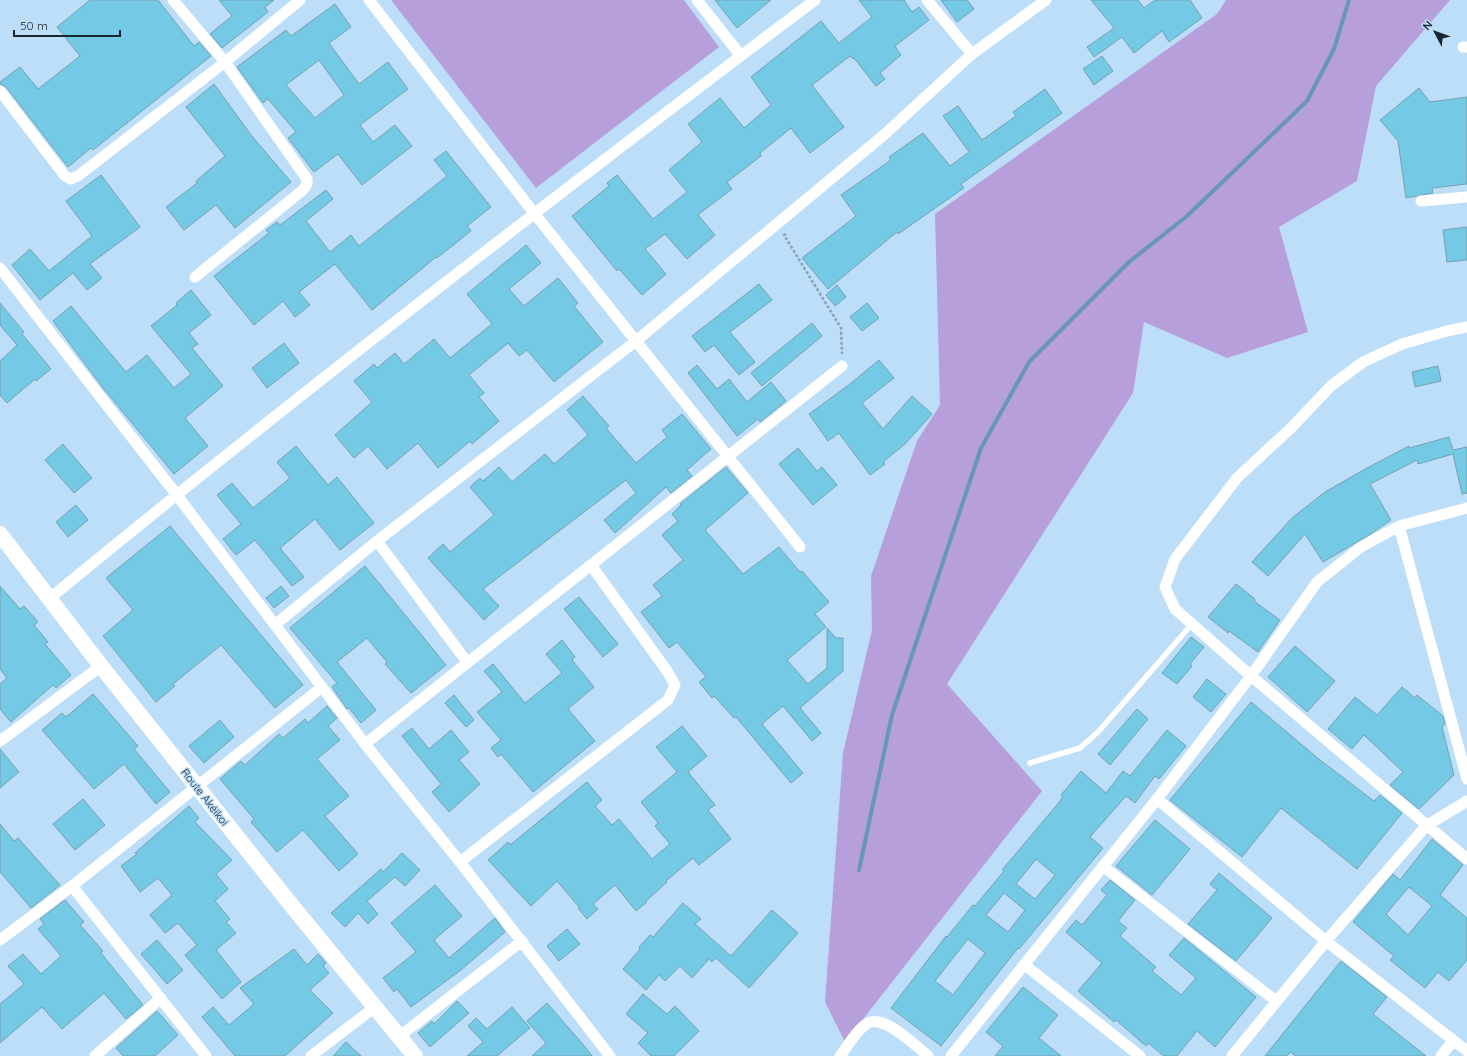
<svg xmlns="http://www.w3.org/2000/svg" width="1467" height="1056" font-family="Quicksand,sans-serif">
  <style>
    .green { fill: #b69fdb }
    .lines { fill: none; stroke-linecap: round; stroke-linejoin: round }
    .stream { stroke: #6796b9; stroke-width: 4 }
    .building { fill: #74c9e4; stroke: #76a1b0; fill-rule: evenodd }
    .path { stroke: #88a3b8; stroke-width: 2.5; stroke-dasharray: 3 2; stroke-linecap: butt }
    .lane { stroke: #fff; stroke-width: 5.5 }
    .street { stroke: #fff; stroke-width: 11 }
    .secondary { stroke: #fff; stroke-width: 16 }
    .labels { text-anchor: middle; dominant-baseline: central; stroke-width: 3; stroke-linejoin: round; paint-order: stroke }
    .street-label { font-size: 11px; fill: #1a2731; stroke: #bcdef9 }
  </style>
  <rect width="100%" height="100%" fill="#bcdef9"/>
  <path class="green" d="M 391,0 L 684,0 L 719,47 L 536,188 Z
    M 1226,0 L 1450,0 L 1376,86 L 1357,181 L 1279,227 L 1308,332 L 1227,358 L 1144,322 L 1133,393 L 947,684 L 1042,791 L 845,1042 L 825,1002 L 843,753 L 872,630 L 871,576 L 917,441 L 940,405 L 935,214 L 1217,14 Z"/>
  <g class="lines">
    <path class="stream" d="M 859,870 L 892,715 L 981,448 L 1029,362 L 1129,262 L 1187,216 L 1307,101 L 1334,49 L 1349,0"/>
  </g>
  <path class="building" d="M 90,0 L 158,0 L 194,46 L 199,42 L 211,56 L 93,150 L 91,148 L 68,167 L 6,87 L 0,84 L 0,82 L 20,67 L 38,89 L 80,56 L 57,27 Z
    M 219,0 L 274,0 L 265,7 L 268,12 L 222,48 L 210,34 L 232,16 Z
    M 715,0 L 771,0 L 737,28 Z
    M 859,0 L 904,0 L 912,12 L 919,7 L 929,20 L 895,46 L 901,55 L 880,73 L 885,79 L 876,86 L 854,58 L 853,59 L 850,56 L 812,85 L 844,127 L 810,153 L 791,128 L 760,153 L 761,156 L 727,182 L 732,189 L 699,214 L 698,215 L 715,235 L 687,259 L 665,234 L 645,249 L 666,274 L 642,295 L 619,269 L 617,271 L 572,216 L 609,186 L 607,183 L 617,175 L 653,219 L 687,192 L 669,170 L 702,142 L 688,124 L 720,98 L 744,128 L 771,105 L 751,77 L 821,21 L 839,43 L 872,17 Z
    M 941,0 L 967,0 L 974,9 L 957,22 Z
    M 1091,0 L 1138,0 L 1144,8 L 1155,0 L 1190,0 L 1202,18 L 1169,42 L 1162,31 L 1134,53 L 1122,37 L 1094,57 L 1087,47 L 1114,28 Z
    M 335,4 L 351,27 L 329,43 L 359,84 L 388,62 L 408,89 L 360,125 L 373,142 L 395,125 L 412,146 L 362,185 L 338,154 L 314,172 L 288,138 L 296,132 L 268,99 L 263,103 L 237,67 L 286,30 L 291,36 ZM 319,60 L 344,95 L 315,118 L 286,85 Z
    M 1102,56 L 1113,71 L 1094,85 L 1083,69 Z
    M 214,84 L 251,135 L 291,182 L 235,228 L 216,205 L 184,230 L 166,207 L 197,183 L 196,181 L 225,156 L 186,107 Z
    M 1419,88 L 1430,102 L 1467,97 L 1467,184 L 1432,188 L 1433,193 L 1406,198 L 1398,141 L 1380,120 Z
    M 1045,89 L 1062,113 L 961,184 L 964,188 L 898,234 L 897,232 L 828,289 L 802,258 L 856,216 L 841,195 L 891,160 L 889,157 L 923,133 L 950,166 L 969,152 L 943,116 L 958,106 L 982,140 L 1016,116 L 1013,112 Z
    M 446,151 L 491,207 L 467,226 L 471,231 L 437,258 L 436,257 L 372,310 L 335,264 L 299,292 L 310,305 L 295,317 L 283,301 L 254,325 L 214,276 L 269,233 L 266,230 L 277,222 L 280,225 L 326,190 L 333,199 L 306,221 L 330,252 L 351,235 L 359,246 L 447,176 L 434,160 Z
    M 101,175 L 140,227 L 90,264 L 102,278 L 87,290 L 73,273 L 40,300 L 12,265 L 30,249 L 49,271 L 92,236 L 66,201 Z
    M 1467,227 L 1467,260 L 1447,262 L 1443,230 Z
    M 526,245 L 541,263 L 509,289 L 524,306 L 558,278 L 578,303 L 574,306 L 603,342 L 554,382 L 527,350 L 519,356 L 508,343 L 469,375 L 484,393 L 479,397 L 499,421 L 472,444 L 470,441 L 438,468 L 418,443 L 387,469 L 368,446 L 354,458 L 335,435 L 372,402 L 354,381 L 374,364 L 377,368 L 395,353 L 404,364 L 434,339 L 450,358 L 492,324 L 467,294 Z
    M 759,284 L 772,300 L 730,332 L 755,362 L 739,375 L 714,345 L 705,352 L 692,336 Z
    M 837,285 L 846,297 L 835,306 L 826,295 Z
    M 191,290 L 211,315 L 189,333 L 198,344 L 192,348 L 223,386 L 185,418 L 208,446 L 174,474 L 103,388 L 53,321 L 71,306 L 126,372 L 147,355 L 174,388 L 191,374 L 151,326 L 177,305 L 176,303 Z
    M 0,303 L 24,332 L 22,334 L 51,369 L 36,381 L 35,379 L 7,403 L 0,395 L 0,361 L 17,345 L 0,325 Z
    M 867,303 L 879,318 L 862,331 L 850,317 Z
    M 812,323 L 822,336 L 762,386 L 751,373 Z
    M 284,343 L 299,363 L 267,388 L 252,368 Z
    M 879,360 L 894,378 L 862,403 L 883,429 L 912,396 L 932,414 L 905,444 L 883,462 L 885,464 L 870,475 L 839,433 L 828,441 L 809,414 L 850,384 Z
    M 697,365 L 717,389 L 729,379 L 747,402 L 771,382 L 786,401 L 760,422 L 758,419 L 737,436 L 688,373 Z
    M 1438,366 L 1441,381 L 1415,387 L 1412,372 Z
    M 583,396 L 609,426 L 606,428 L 636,463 L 667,437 L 662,430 L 682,414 L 711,449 L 687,470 L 692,476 L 671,493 L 666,487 L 615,533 L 604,520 L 636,493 L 626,480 L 483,589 L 499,606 L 484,620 L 428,558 L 443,544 L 450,552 L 494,515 L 470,487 L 480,478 L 483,481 L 499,467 L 512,482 L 545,454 L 554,464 L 588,435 L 567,410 Z
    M 1449,437 L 1453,450 L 1467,447 L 1467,493 L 1462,494 L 1453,454 L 1418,464 L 1417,460 L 1370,484 L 1391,520 L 1369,535 L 1323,562 L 1305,534 L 1268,576 L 1252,562 L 1292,518 L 1325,492 L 1367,468 L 1409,446 L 1409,448 Z
    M 63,444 L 92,478 L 74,493 L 45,460 Z
    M 296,446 L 328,485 L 337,477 L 374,523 L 340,550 L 315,519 L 280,548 L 304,577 L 292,586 L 255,540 L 236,555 L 223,539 L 241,524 L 217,495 L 232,483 L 253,508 L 290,478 L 277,462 Z
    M 798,448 L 817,471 L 822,467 L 837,485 L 813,505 L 779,464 Z
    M 726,467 L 748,493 L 705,530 L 743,574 L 779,547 L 800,572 L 802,571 L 829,602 L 815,614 L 826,627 L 787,660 L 808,684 L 827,668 L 827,628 L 836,638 L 843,638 L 843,671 L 800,708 L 821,733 L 812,741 L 783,706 L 762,724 L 803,773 L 791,783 L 736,717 L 734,718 L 714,696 L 712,698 L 699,682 L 706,677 L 677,642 L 669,648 L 641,612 L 662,596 L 653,585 L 683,560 L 662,535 L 678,521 L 672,514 L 681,505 L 680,504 Z
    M 76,505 L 88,520 L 68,537 L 56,522 Z
    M 170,526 L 303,685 L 275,708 L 221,645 L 173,684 L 175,686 L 156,702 L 103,636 L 133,610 L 106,578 Z
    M 365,566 L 446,665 L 411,693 L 385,664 L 387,662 L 367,638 L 337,662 L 376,710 L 361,723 L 349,708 L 347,709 L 332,687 L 337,683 L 290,628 Z
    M 1236,584 L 1255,599 L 1254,601 L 1280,620 L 1258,652 L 1229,631 L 1228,633 L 1208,617 Z
    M 0,586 L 20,609 L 24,606 L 38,622 L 34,625 L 48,642 L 45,644 L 71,675 L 56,688 L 53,685 L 11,722 L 0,709 L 0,684 L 7,678 L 0,669 Z
    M 281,586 L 289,596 L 274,608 L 266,598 Z
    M 579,597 L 618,644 L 603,657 L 564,609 Z
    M 1191,637 L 1204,647 L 1190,664 L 1192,666 L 1177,684 L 1162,673 Z
    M 562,640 L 575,657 L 572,660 L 594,687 L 568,709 L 595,741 L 533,792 L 501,754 L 498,757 L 491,748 L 501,740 L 477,712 L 502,692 L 484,671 L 493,664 L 525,703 L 562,673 L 546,654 Z
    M 1295,646 L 1335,681 L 1307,712 L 1268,677 Z
    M 1207,679 L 1226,694 L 1211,712 L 1193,697 Z
    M 1402,687 L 1415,698 L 1417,695 L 1443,716 L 1445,724 L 1442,727 L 1454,775 L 1419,809 L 1390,785 L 1403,772 L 1364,735 L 1352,749 L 1328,729 L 1355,697 L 1377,715 Z
    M 93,694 L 138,746 L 134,749 L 170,792 L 156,804 L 124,764 L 94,789 L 42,730 L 62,713 L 66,717 Z
    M 454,695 L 474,720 L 466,727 L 445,703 Z
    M 1251,702 L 1320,760 L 1374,801 L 1380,795 L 1402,813 L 1357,869 L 1281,808 L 1242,857 L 1170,800 Z
    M 327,706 L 337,718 L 328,726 L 340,740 L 317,759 L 349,796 L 325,816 L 358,854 L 339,871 L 303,830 L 277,852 L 251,822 L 254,819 L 220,779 L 241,761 L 245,765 L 279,734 L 283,738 L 305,719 L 308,723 Z
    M 1137,709 L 1148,719 L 1110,765 L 1098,754 Z
    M 220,720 L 234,737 L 204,763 L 189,746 Z
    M 682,726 L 707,756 L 688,772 L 715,805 L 708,810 L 731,839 L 699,865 L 693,858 L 666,881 L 667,882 L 646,901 L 647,902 L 636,911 L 615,885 L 593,904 L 598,909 L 587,919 L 578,908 L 579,907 L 557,881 L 531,906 L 488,860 L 508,842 L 510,845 L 587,782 L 602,800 L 595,806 L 612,825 L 619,819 L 652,859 L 670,844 L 655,826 L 658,823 L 641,802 L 677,772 L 656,747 Z
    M 412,728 L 429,749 L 451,730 L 469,752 L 459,760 L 480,784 L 449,812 L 432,792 L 441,784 L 402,736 Z
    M 1167,730 L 1186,746 L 1159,779 L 1155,776 L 1135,803 L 1126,796 L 1090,837 L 1103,848 L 1019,949 L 1018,948 L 941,1046 L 891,1008 L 946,936 L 947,937 L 973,905 L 975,906 L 1004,871 L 1002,870 L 1056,806 L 1063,797 L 1061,795 L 1081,771 L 1106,793 L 1123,771 L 1130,776 ZM 1036,859 L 1055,875 L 1035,899 L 1016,884 ZM 1004,893 L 1025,910 L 1008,932 L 986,915 ZM 968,939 L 985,953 L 953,995 L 935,981 Z
    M 0,749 L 19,772 L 0,788 Z
    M 83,799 L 105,825 L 75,850 L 53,824 Z
    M 189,806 L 199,818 L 195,822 L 232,860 L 216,874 L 228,889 L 215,901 L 230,919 L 226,922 L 236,933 L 216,950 L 241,982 L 222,999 L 185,955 L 197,945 L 178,923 L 165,933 L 150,915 L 172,895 L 158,878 L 140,892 L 121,866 L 137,854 L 135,853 Z
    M 1155,820 L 1190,849 L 1152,895 L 1116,866 Z
    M 0,824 L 14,841 L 18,838 L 60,885 L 31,908 L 0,872 Z
    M 1432,839 L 1463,865 L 1440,895 L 1467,918 L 1467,960 L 1449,981 L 1438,972 L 1425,988 L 1390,960 L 1394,956 L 1353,922 L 1393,874 L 1400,880 ZM 1409,887 L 1432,906 L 1408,935 L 1386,914 Z
    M 402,853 L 420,870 L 405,886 L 395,877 L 367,901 L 378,914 L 368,924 L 358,913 L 345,927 L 331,913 L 381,869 L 383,872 Z
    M 1219,873 L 1272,918 L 1236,961 L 1188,924 L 1217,890 L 1210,884 Z
    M 1110,880 L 1135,900 L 1118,921 L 1127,928 L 1120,936 L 1156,967 L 1152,971 L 1181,995 L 1196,978 L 1169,955 L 1184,938 L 1256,997 L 1215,1047 L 1197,1031 L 1177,1056 L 1164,1056 L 1148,1043 L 1146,1046 L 1116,1020 L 1114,1022 L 1078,991 L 1102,963 L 1066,932 L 1076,920 L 1082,925 L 1107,895 L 1101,890 Z
    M 435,885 L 462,916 L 434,940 L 449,958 L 495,918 L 505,932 L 461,970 L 411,1007 L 397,989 L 394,992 L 383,978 L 416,952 L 391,923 Z
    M 65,900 L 84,922 L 80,925 L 103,951 L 101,953 L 143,1005 L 126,1019 L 104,993 L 62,1029 L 42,1007 L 0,1043 L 0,1004 L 24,984 L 8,966 L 23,954 L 41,974 L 61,956 L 38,929 L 44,924 L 40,919 Z
    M 683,903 L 701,919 L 695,924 L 731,956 L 772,910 L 798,933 L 749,988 L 716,958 L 712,962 L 709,959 L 692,978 L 680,966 L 665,981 L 659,975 L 646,990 L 623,969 L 640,949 L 639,947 L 650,935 L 653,937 Z
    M 567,929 L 580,944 L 559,961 L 547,946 Z
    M 157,940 L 183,970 L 167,984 L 141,954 Z
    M 294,949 L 307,965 L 318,954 L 326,963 L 323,966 L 329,973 L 310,990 L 333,1013 L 285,1056 L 235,1056 L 202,1017 L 213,1007 L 229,1025 L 254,1004 L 240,988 Z
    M 1341,961 L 1387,997 L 1373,1014 L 1426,1056 L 1296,1056 L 1290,1052 L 1287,1056 L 1265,1056 Z
    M 1023,987 L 1058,1015 L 1039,1038 L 1061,1056 L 995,1056 L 1003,1046 L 986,1032 Z
    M 643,994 L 667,1014 L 675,1006 L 699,1031 L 674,1056 L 651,1056 L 638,1043 L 648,1033 L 626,1014 Z
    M 457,1001 L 469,1013 L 430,1047 L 418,1033 L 432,1021 L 434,1024 Z
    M 547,1003 L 581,1042 L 592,1056 L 532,1056 L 546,1043 L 527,1021 Z
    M 512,1007 L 530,1028 L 497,1056 L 467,1056 L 483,1042 L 468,1026 L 476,1018 L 487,1029 Z
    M 157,1011 L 178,1035 L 155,1056 L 123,1056 L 116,1048 Z
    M 346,1042 L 361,1056 L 333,1056 Z"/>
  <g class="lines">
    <path class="path" d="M 786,234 L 784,235 L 841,328 L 842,354"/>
    <path class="lane" d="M 1030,763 L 1080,748 L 1099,731 L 1192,624"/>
    <path class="street" d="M 173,0 L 225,62 L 307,179 L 307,184 L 303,190 L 195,277
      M 369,0 L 534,213 L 800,547
      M 697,0 L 741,56
      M 927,0 L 972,54
      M 1463,47 L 1467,47
      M 0,91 L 65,176 L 71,179 L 78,176 L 225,62 L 300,0
      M 1421,201 L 1467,197
      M 0,268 L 176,494 L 365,744 L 460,862 L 610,1056
      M 1467,327 L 1447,331 L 1402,344 L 1363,362 L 1331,386 L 1291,428 L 1237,478 L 1175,559 L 1165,587 L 1175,609 L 1251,676 L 1467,859
      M 1399,526 L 1467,779
      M 377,541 L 467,662
      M 49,599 C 299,393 556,195 815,0
      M 276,624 L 377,541 L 636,341 L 885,134 L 972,54 L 1046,0
      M 0,741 L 101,666
      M 365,744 L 842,366
      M 1157,799 L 1326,941 L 1467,1051
      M 460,862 L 668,700 L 675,685 L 667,671 L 591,565
      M 1104,867 L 1276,1001
      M 72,886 L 206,1056
      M 0,940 L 72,886 L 322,687
      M 1025,965 L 1140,1056
      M 400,1036 L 522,941
      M 95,1056 L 161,998
      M 311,1056 L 375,1007
      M 840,1056 C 848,1046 857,1029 868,1023 C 884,1014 916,1046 928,1056
      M 951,1056 L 1157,799 L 1251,676 L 1317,582 L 1361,547 L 1399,526 L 1467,508
      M 1232,1056 L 1326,941 L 1426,826 L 1467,801
      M 1441,1056 L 1453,1041"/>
    <path class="secondary" d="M 0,534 L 101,666 L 288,901 L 415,1056"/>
  </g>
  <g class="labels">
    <g class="street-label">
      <text transform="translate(205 797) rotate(52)">Route Akéikoi</text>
    </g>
  </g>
  <g transform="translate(1435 32) rotate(311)" stroke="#bcdef9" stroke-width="3" paint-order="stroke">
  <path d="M0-3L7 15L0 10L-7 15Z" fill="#1a2731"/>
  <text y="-6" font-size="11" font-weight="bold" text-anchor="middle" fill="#1a2731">N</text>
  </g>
  <path d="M14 30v6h106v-6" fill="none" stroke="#1a2731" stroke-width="2"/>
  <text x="20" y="30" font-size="12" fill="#1a2731" stroke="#bcdef9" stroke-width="3" paint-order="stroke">50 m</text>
</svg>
